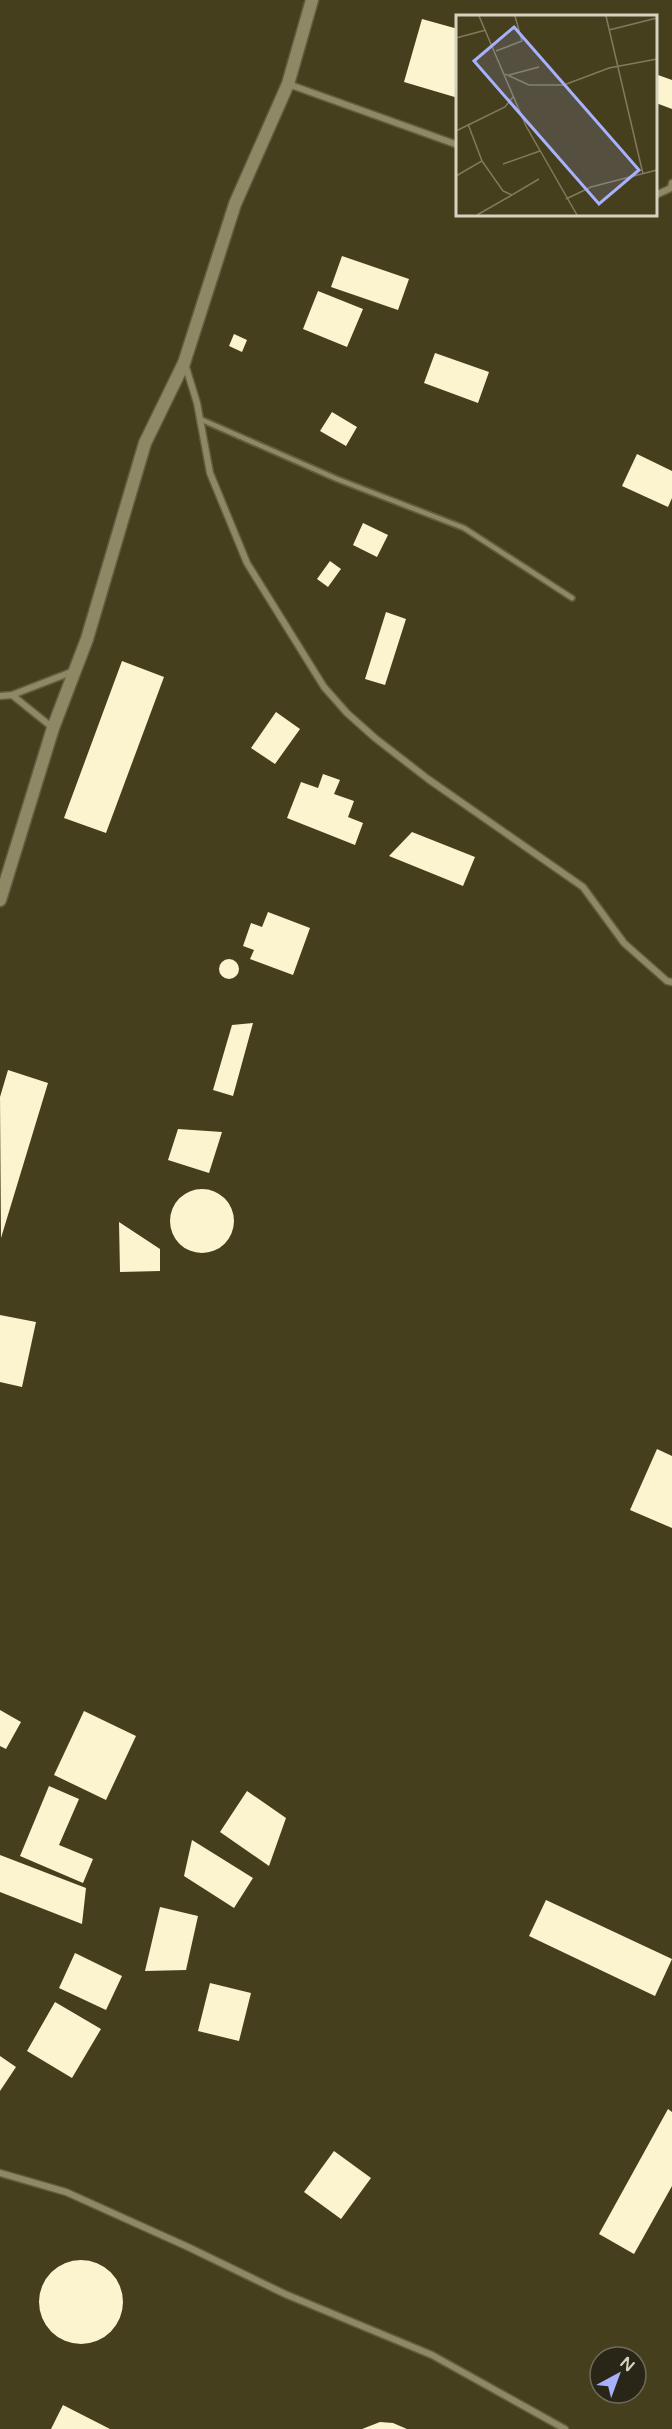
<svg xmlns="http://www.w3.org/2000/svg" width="672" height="2429" font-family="'Varela Round',sans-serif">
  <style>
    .building { fill: #fcf4ce }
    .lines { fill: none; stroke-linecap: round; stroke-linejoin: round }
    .lane-casing { stroke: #625c40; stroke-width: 8 }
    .street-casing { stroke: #625c40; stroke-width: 9 }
    .secondary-casing { stroke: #625c40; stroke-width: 15 }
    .lane { stroke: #8f8865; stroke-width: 4.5 }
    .street { stroke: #8f8865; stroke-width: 6 }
    .secondary { stroke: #8f8865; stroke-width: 12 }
    .inset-road { fill: none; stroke: #807a5f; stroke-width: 1.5 }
    .view { fill: #a7b1fc; fill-opacity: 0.15; stroke: #a7b1fc; stroke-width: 3 }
    .inset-edge { fill: none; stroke: #d6d2c0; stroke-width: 3 }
  </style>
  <rect width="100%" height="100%" fill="#463f1e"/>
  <path class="building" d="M 422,19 L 458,29 L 458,98 L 404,82 Z
    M 658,75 L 672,80 L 672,109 L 656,103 L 656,82 Z
    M 342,256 L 409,279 L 398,310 L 331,287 Z
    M 318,291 L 363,309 L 347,347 L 303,329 Z
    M 234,334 L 247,340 L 242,352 L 229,346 Z
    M 435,353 L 489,372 L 478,403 L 424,383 Z
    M 332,412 L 357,427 L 346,446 L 320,431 Z
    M 637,454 L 672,471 L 672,498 L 668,507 L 622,486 Z
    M 363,523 L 388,535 L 377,557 L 353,545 Z
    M 330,561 L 341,569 L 328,587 L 317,579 Z
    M 386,612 L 406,619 L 385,685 L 365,679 Z
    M 122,661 L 164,677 L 106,833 L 64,818 Z
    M 276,712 L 300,729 L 275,764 L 251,748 Z
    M 323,774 L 340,780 L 334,794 L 354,801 L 348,817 L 363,823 L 355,845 L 287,818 L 301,782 L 318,788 Z
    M 412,832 L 475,857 L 463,886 L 389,856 Z
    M 268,912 L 310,928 L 293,975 L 250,959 L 254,950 L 243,946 L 251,923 L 262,927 Z
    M219 969a10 10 0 1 1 20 0a10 10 0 1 1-20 0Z
    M 253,1023 L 233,1096 L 213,1090 L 232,1025 Z
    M 8,1070 L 48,1083 L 1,1238 L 0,1097 Z
    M 178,1129 L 222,1132 L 209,1173 L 168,1160 Z
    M170 1221a32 32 0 1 1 64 0a32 32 0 1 1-64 0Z
    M 119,1222 L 160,1249 L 160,1271 L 120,1272 Z
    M 0,1315 L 36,1322 L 22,1387 L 0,1382 Z
    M 657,1449 L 672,1456 L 672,1528 L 630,1510 Z
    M 0,1710 L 21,1722 L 6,1749 L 0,1746 Z
    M 84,1711 L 136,1736 L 106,1800 L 54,1775 Z
    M 49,1786 L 79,1799 L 59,1845 L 93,1859 L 83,1883 L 20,1856 Z
    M 247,1791 L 286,1818 L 269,1866 L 220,1832 Z
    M 192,1840 L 253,1878 L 234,1908 L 184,1876 Z
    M 0,1855 L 86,1888 L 82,1924 L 0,1892 Z
    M 546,1900 L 672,1959 L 655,1996 L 529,1936 Z
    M 160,1907 L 198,1916 L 186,1970 L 145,1971 Z
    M 75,1953 L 122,1976 L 106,2010 L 59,1988 Z
    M 210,1983 L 251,1993 L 239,2041 L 198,2031 Z
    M 55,2002 L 101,2029 L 72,2078 L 27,2051 Z
    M 0,2056 L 16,2067 L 0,2091 Z
    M 668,2109 L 672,2112 L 672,2186 L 634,2254 L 599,2234 Z
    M 334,2151 L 371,2178 L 341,2219 L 304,2192 Z
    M39 2302a42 42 0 1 1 84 0a42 42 0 1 1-84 0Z
    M 63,2405 L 110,2429 L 51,2429 Z
    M 380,2422 L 393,2423 L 407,2429 L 362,2429 Z"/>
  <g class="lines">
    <defs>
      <path id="lane" d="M 200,419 L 337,479 L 464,528 L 572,598"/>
      <path id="street" d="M 288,84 L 458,145
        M 656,195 L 671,188 L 672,183
        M 185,364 L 197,403 L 210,473 L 247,563 L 324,687 L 347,713 L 375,738 L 428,779 L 583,887 L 624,943 L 667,981 L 672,982
        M 12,695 L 53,728
        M 0,696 L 12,695 L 74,671
        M 0,2173 L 66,2192 L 188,2247 L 285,2294 L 432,2355 L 565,2429"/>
      <path id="secondary" d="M 0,900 L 53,728 L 87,639 L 145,443 L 184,363 L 235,204 L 288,84 L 312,0"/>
    </defs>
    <use href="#lane" class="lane-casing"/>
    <use href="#street" class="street-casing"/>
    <use href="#secondary" class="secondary-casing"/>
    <use href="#lane" class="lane"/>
    <use href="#street" class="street"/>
    <use href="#secondary" class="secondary"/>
  </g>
  <g transform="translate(456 15)">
    <rect width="201" height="201" fill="#463f1e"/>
    <path class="inset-road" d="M 23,1 L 70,111 L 121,200M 150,1 L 187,159M 153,15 L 201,3M 0,23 L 30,15M 40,36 L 66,26 L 59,1M 49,59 L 73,70 L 108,70 L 153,53 L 201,44M 53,60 L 83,52M 0,116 L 49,92 L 57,82M 26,146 L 47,176 L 56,180 L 83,164M 47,149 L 84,136M 0,161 L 26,146 L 12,109M 110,184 L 135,172 L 201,155M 21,200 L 56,180"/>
    <path class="view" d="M 58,12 L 183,155 L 143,189 L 18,46 Z"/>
    <rect width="201" height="201" class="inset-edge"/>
  </g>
  <g transform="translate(618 2375) rotate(41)"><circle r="28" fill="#292617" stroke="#6e6b5b" stroke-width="1.5"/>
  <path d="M0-4.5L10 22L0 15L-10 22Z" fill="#a7b1fc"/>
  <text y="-9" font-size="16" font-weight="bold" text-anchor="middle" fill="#d6d2c0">N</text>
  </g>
</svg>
